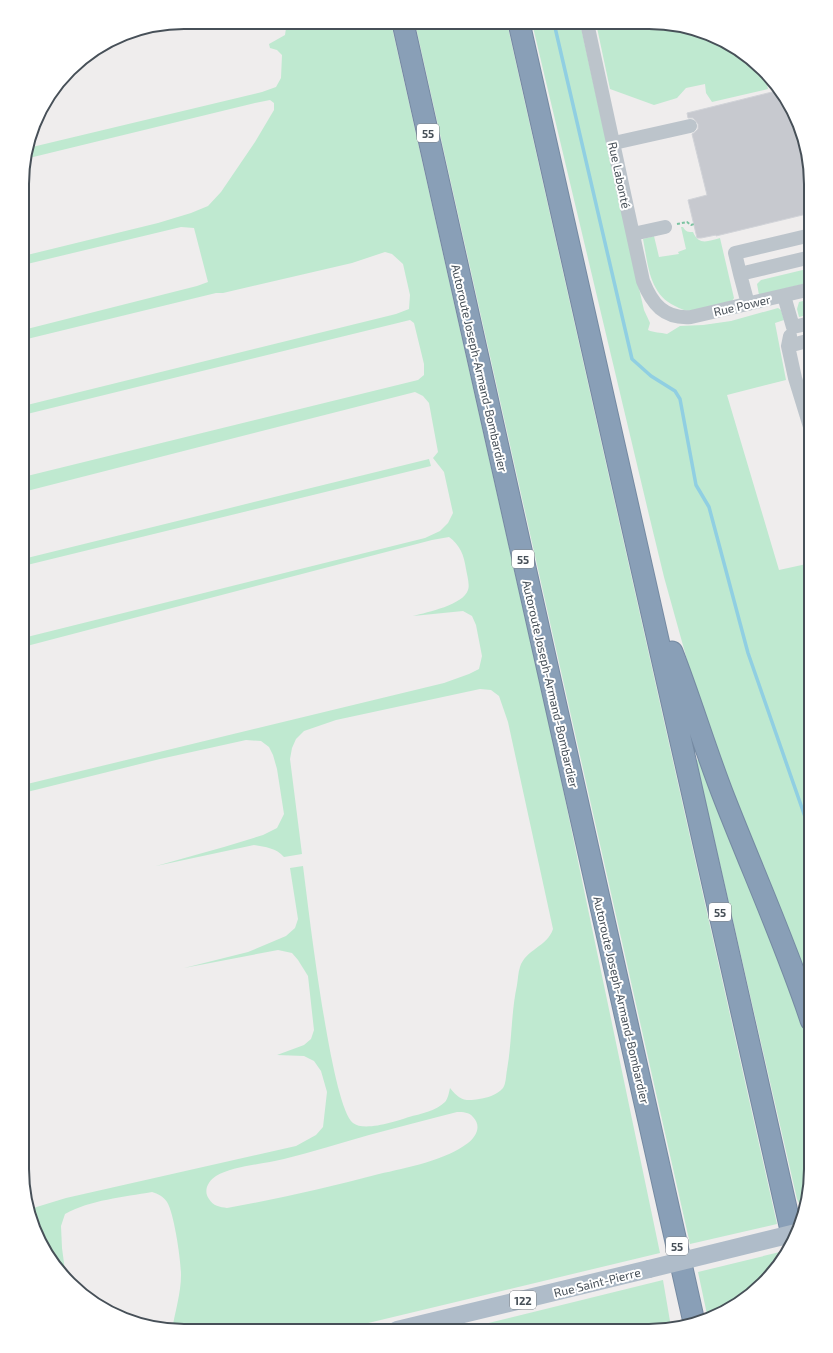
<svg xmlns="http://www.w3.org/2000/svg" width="833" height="1353" font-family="'Exo 2',sans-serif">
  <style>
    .green { fill: #bfe9d0; fill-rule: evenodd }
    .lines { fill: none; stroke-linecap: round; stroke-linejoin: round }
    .stream { stroke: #90cfe2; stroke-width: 3.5 }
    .building { fill: #c7c9cf; stroke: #d1d3d8 }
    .highway-casing { stroke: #758aa2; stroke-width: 23 }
    .path { stroke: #7bc3a1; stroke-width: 2; stroke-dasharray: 3 2; stroke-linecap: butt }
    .minor { stroke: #bcc4cb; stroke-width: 14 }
    .major { stroke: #afbcc9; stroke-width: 18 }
    .highway { stroke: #899fb7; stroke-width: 21 }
    .major-bridge { stroke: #afbcc9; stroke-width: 18 }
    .labels { text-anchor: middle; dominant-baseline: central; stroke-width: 4; stroke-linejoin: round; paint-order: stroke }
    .shield { fill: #fff; stroke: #7e848a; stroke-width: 1 }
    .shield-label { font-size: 11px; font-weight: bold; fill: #475058 }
    .street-label { font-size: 12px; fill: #475058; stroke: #fff }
    .rim { fill: none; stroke: #475058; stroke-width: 2 }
  </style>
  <rect width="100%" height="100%" fill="#efeded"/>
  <path class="green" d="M 184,22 L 195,22 L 108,43 L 122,34 Z
    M 287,22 L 391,23 L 556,756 L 660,1253 L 339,1330 L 172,1330 C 175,1312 181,1293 181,1275 C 181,1260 174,1213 167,1202 C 163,1196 158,1194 152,1192 C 124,1197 90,1200 65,1214 L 61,1226 L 62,1248 L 66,1278 L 55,1267 L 34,1231 L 30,1209 L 66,1198 L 296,1146 L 316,1135 L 323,1127 L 327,1092 L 321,1071 L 314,1061 L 304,1056 L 277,1055 L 304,1045 L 311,1039 L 314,1030 L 308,976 L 298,960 L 292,953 L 278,950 L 184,968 L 248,952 L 286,936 L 295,928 L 298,919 L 290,868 L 303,866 C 308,904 331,1106 353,1123 C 364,1132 397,1121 409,1117 C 420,1114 436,1111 445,1102 C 448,1099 449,1092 450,1088 C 459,1099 464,1102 479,1099 C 487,1098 497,1095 503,1088 C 506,1084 506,1075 507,1070 C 512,1042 511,1013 517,985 C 518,979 518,973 520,967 C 526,949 547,947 553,929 L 508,722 L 499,696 L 491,690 L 480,689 L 336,720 L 304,731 L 296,739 L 292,748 L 290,759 L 302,854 L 284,857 C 276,848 266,847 254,845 L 156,866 L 224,847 L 263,835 L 277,828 L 284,814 L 277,769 L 273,755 L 269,747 L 261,741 L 246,740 L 160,759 L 23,793 L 23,785 L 444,683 L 469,674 L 479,669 L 482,656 L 476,625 L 472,616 L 463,611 L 413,616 C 428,612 463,605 468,590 C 470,585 467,575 466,569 C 464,555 460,545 449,537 L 432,540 L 23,647 L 23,638 L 425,538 L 440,531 L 448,523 L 453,513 L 444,472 L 433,458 L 438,452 L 429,403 L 423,396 L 415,392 L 23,492 L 23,477 L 418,380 L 424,375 L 424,364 L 414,323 L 410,320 L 23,415 L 23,406 L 396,314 L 409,309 L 410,295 L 403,264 L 392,254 L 385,252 L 352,263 L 223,293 L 216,293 L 23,340 L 23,330 L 197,286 L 208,282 L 194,228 L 181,227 L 23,265 L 23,256 L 158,223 L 191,213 L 208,206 L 221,192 L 255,142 L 274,110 L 274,103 L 270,100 L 255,103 L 25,159 L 28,148 L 262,92 L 276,87 L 281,78 L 282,55 L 277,50 L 270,48 L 269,44 L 285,35 ZM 457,1112 C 463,1112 469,1112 473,1117 C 482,1126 476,1137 468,1143 C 446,1160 406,1168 379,1174 C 329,1187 278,1199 227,1208 C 220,1207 213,1206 209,1199 C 203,1191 208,1181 216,1176 C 233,1166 264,1164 284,1159 C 312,1152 340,1143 369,1135 C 398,1127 427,1120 457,1112 Z
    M 415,23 L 507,23 L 777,1224 L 690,1244 Z
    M 532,23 L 580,23 L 638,284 L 644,310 L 650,323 L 648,330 C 654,333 660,332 667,334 L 680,326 L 703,325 L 731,321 L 778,308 L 781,310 L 784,320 L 775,323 L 786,380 L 727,395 L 779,570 L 811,563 L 811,995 L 735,801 L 694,685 L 664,577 L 649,515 Z
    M 596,23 L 670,23 L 711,34 L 748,56 L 773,81 L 767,84 L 768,89 L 712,102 L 706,93 L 705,84 L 686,88 L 677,98 L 654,105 L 610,89 Z
    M 681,227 L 683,227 C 686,232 688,232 693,232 C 699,246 708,241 720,238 L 734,298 L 732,301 C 722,303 699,311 690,311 C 685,311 679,308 675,306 C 649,294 648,264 643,239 L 654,236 L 659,257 L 679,254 L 678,252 L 686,249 Z
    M 811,268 L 811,282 L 759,295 L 757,284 L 761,280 Z
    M 811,299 L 811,314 L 799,317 L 797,309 L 799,302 Z
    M 429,459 L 431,466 L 23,566 L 23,559 Z
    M 703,759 L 806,1022 L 811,1039 L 811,1180 L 804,1213 L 797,1199 L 696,760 Z
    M 784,1251 L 784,1255 L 778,1267 L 748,1297 L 708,1319 L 698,1272 Z
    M 663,1280 L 671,1327 L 649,1331 L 460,1330 Z"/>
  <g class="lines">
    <path class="stream" d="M 554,23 L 632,359 L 651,376 L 675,391 L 680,399 L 696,485 L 709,507 L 748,653 L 811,834"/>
  </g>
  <path class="building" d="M 780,90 L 799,122 L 811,184 L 811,213 L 716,236 L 716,235 L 701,238 L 697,238 L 688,200 L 707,195 L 692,134 L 695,132 L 698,129 L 698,124 L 693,118 L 688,118 L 687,113 Z"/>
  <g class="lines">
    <defs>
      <path id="highway" d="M 403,23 L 694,1322
        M 519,23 L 793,1239
        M 672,652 C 691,701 706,752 725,800 C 754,874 786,945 811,1020"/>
    </defs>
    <use href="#highway" class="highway-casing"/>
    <path class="path" d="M 677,224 L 687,222 L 691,225 L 694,224"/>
    <path class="minor" d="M 587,23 L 643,281 C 652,304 664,319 691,317 L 811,289
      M 614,143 L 690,126
      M 633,234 L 665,227
      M 740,274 L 735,253 L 811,235
      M 784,296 L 793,327 L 811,323
      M 748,304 L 740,274 L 811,257
      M 790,336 L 788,346 L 811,340
      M 788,346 L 795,378 L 811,430"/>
    <path class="major" d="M 397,1330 L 649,1269"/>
    <use href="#highway" class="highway"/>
    <path class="major-bridge" d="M 649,1269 L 796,1233"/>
  </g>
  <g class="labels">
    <g class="shield">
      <rect x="417" y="124" width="22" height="18" rx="3"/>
      <rect x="512" y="550" width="22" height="18" rx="3"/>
      <rect x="709" y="903" width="22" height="18" rx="3"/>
      <rect x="666" y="1237" width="22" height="18" rx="3"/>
      <rect x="510" y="1291" width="26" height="18" rx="3"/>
    </g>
    <g class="shield-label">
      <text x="428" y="133">55</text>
      <text x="523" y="559">55</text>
      <text x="720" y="912">55</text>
      <text x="677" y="1246">55</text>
      <text x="523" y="1300">122</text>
    </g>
    <g class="street-label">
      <text transform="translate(620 175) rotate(78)">Rue Labonté</text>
      <text transform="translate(742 305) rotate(-13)">Rue Power</text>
      <text transform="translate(480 368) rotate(77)">Autoroute Joseph-Armand-Bombardier</text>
      <text transform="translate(551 684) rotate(77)">Autoroute Joseph-Armand-Bombardier</text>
      <text transform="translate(622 1000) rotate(77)">Autoroute Joseph-Armand-Bombardier</text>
      <text transform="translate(597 1282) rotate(-14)">Rue Saint-Pierre</text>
    </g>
  </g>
  <path d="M0 0H833V1353H0ZM184 29H649A155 155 0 0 1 804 184V1169A155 155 0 0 1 649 1324H184A155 155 0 0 1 29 1169V184A155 155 0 0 1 184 29Z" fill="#fff" fill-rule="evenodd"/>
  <path class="rim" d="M184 29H649A155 155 0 0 1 804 184V1169A155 155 0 0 1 649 1324H184A155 155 0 0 1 29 1169V184A155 155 0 0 1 184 29Z"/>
</svg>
